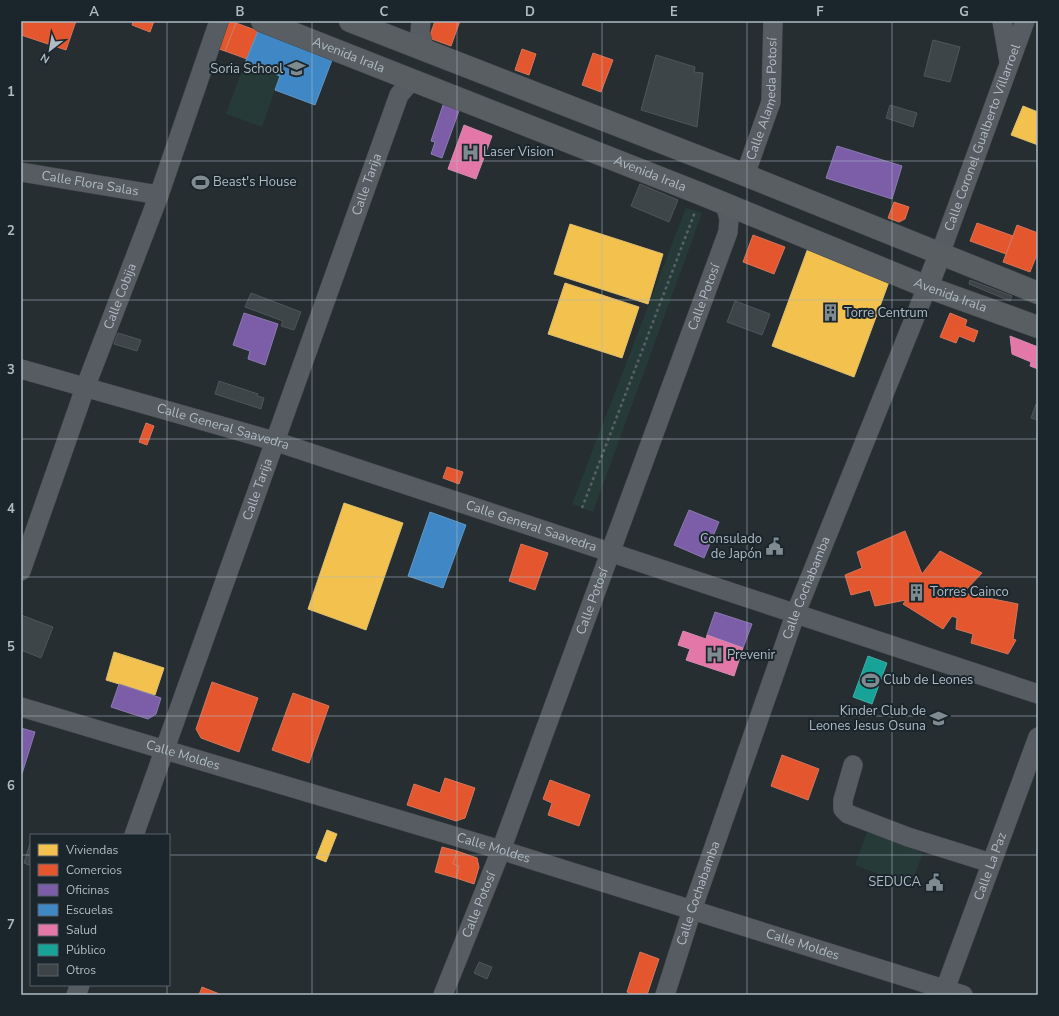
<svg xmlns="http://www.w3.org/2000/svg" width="1059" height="1016" font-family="'Nunito Sans',sans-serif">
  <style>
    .green { fill: #263b38 }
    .homes { fill: #f2c14e; stroke: #debf71 }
    .shops { fill: #e4572e; stroke: #d4755b }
    .offices { fill: #7b5ea7; stroke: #8b7ab0 }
    .schools { fill: #3f88c5; stroke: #6197c5 }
    .health { fill: #e377a8; stroke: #d38bb0 }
    .public { fill: #17a398; stroke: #45aaa5 }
    .building { fill: #3e4549; stroke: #4e565a }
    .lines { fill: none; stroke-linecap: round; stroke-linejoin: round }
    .minor-casing { stroke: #444a4d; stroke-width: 20 }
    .major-casing { stroke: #434b4f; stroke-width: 23 }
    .path { stroke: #5a6065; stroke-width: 2.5; stroke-dasharray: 3 3; stroke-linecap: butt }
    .minor { stroke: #565c61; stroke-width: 19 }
    .major { stroke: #585e62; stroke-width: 22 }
    .grid { fill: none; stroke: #afbbc4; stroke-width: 1; stroke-opacity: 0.55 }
    .labels { text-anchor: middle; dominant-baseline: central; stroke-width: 4; stroke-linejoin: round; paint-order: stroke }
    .street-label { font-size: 13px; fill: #afbbc4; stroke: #1a252c }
    .poi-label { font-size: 13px; fill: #afbbc4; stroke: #1a252c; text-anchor: start }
    .neatline { fill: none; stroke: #afbbc4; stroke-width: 1.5 }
    .grid-label { font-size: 13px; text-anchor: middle; font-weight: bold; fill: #afbbc4 }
  </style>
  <rect width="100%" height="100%" fill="#262e32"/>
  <path class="green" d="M 245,63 L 280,76 L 262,127 L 226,114 Z
    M 686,208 L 702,213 L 593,512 L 572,504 Z
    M 867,832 L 923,853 L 910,886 L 855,865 Z"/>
  <path class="homes" d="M 1023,106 L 1038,112 L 1038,145 L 1011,135 Z
    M 570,224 L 663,254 L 648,304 L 554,274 Z
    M 808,248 L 890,279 L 854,377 L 772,346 Z
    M 565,283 L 639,307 L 622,358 L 548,334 Z
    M 344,503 L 403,523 L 366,630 L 308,609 Z
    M 114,652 L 164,668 L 155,695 L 106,680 Z
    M 327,830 L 337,834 L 326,862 L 316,858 Z"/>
  <path class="shops" d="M 21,21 L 76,21 L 66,50 L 21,35 Z
    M 133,21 L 154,21 L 150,32 L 132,25 Z
    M 224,21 L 236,23 L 225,51 L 213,47 Z
    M 435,21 L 460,21 L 451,46 L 429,38 Z
    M 236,23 L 258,31 L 247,59 L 225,51 Z
    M 522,49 L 536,54 L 529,75 L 515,70 Z
    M 593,53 L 613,60 L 601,92 L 582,85 Z
    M 894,202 L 909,207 L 905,219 L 899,222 L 888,218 Z
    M 977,223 L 1013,236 L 1006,254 L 970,241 Z
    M 1017,225 L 1038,233 L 1038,252 L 1030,272 L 1003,262 Z
    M 753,235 L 785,247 L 774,274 L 743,262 Z
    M 950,313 L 967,320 L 965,326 L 978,331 L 974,342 L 959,336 L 956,343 L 940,337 Z
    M 146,423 L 154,426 L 147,445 L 139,442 Z
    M 447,467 L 463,472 L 459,484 L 443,478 Z
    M 905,531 L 922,574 L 940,551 L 982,573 L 963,593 L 1018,604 L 1013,639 L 1016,640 L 1008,654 L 971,643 L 973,634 L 956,629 L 957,618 L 952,616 L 943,629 L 903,604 L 906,600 L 875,606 L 870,590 L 851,595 L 845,575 L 862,568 L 857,552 Z
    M 521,544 L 548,553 L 535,590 L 509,581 Z
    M 212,682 L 258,698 L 239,752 L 201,738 L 196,729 Z
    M 293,693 L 329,706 L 309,763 L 272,750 Z
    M 782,755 L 819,769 L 808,800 L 771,786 Z
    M 445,778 L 475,788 L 465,818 L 456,821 L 407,805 L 414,784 L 440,793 Z
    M 550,780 L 590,795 L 579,826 L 548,815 L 552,803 L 543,799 Z
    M 442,847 L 457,851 L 453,864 L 459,866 L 456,878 L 435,872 Z
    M 457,851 L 477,858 L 479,867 L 474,884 L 456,878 L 459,866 L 453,864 Z
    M 640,952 L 659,959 L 647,995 L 634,995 L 627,992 Z
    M 202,987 L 222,995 L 199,995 Z"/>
  <path class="offices" d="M 444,102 L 460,108 L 442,158 L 431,154 L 435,142 L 431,141 Z
    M 837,146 L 902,166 L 892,199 L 826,178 Z
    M 244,313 L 278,324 L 265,365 L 248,359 L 250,351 L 233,345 Z
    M 689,510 L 719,522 L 704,558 L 674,545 Z
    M 715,612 L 752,624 L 743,648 L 707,635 Z
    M 119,684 L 161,698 L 156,714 L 148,719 L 111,707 Z
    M 21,728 L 35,732 L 21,777 Z"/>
  <path class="schools" d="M 258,31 L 332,60 L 315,105 L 275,90 L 280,76 L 245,63 Z
    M 430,512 L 466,525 L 443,588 L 408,576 Z"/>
  <path class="health" d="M 464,125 L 492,136 L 476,179 L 448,169 Z
    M 1010,336 L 1038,347 L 1038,369 L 1030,366 L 1031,362 L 1012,354 Z
    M 683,631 L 706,639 L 707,635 L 743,648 L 734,676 L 686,660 L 690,649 L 678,645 Z"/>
  <path class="public" d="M 868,656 L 887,663 L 872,704 L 853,697 Z"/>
  <path class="building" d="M 933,40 L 960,47 L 950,82 L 924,76 Z
    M 656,55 L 695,67 L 694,72 L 703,73 L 697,127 L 641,110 Z
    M 890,105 L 917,113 L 913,127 L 886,118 Z
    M 640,184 L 678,200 L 669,222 L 631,206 Z
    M 970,280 L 1012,296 L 1010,301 L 969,284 Z
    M 251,293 L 301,312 L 294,330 L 281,326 L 283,321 L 245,307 Z
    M 735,301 L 770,314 L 762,335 L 727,322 Z
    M 118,333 L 141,340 L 137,351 L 114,344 Z
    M 219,381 L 258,394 L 257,396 L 264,398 L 261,409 L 215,394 Z
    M 1036,404 L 1038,404 L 1038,420 L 1031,418 Z
    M 21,615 L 53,627 L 41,658 L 21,650 Z
    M 31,840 L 31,866 L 24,863 Z
    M 479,962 L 492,967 L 487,979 L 474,973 Z"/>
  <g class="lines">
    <defs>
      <g id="minor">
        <path d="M 421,21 L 420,33 L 425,51"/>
        <path d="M 1002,21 L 1009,61"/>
        <path id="s1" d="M 21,172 L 159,195"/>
        <path id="s2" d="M 745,175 L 771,102 L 773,21"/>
        <path id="s3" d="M 940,254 L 1025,21"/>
        <path id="s4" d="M 21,369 L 274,441 L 1038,694"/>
        <path id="s5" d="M 21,571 L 85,388 L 159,195 L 219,21"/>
        <path id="s6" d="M 21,707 L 501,850 L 963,995"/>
        <path d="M 853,765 L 843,800 L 843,809 L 848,814 L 908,837 L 991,863"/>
        <path id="s7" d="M 134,835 L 399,95 L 411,81"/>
        <path d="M 76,995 L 80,985"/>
        <path id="s8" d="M 443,995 L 501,850 L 728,232 L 729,219 L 725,204"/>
        <path id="s9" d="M 665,995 L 692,910 L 795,615 L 927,287"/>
        <path id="s10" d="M 943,995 L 1038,737"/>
      </g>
      <g id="major">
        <path id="s11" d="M 262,21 L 701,194 L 927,287 L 1038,327"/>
        <path d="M 350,21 L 730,169 L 1038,293"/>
        <path d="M 927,287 L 940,254"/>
      </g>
    </defs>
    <use href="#minor" class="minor-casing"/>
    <use href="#major" class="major-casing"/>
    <path class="path" d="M 582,508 L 695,212"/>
    <use href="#minor" class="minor"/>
    <use href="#major" class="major"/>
  </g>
  <path class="grid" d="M 167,21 L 167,835M 312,21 L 312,995M 457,21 L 457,995M 602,21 L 602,995M 747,21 L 747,995M 892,21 L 892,995M 21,161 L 1038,161M 21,300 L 1038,300M 21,439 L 1038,439M 21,577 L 1038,577M 21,716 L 1038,716M 21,855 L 31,855M 169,855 L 1038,855M 167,985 L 167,995"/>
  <defs>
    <symbol id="school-bare" viewBox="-9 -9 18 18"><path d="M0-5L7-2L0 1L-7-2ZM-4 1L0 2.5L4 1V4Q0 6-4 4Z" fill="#7f8a91" stroke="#1a252c" stroke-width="2.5" paint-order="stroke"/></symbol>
    <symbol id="hospital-bare" viewBox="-9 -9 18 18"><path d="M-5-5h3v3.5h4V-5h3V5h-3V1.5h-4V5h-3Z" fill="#7f8a91" stroke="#1a252c" stroke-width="2.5" paint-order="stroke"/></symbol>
    <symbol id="stadium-bare" viewBox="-9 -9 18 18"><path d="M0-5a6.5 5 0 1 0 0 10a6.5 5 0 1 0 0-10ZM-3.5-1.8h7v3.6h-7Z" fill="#7f8a91" stroke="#1a252c" stroke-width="2.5" paint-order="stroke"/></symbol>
    <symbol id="building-bare" viewBox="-9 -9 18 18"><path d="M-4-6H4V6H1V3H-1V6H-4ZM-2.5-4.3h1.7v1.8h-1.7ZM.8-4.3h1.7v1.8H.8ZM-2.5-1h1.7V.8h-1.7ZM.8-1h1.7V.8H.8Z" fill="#7f8a91" stroke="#1a252c" stroke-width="2.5" paint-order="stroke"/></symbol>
    <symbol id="civic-bare" viewBox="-9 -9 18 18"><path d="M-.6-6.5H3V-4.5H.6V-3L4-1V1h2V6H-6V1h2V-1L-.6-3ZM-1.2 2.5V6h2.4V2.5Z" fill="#7f8a91" stroke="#1a252c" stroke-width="2.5" paint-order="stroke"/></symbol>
  </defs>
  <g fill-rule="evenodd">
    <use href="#school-bare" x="284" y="56" width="25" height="25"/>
    <use href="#hospital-bare" x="458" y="140" width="25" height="25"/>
    <use href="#stadium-bare" x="188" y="170" width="25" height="25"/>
    <use href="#building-bare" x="818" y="300" width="25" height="25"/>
    <use href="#civic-bare" x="762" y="534" width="25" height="25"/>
    <use href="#building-bare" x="904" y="580" width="25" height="25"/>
    <use href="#hospital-bare" x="702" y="642" width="25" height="25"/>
    <use href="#stadium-bare" x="858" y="668" width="25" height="25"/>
    <use href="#school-bare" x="926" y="706" width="25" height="25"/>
    <use href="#civic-bare" x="922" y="870" width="25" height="25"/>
  </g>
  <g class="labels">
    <g class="street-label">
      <text stroke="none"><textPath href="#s11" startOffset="93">Avenida Irala</textPath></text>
      <text stroke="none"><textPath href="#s2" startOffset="79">Calle Alameda Potosí</textPath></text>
      <text stroke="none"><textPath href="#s3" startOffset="124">Calle Coronel Gualberto Villarroel</textPath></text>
      <text stroke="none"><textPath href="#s11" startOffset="417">Avenida Irala</textPath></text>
      <text stroke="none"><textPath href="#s1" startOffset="70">Calle Flora Salas</textPath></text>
      <text stroke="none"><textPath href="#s7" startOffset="691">Calle Tarija</textPath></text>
      <text stroke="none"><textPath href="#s11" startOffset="741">Avenida Irala</textPath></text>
      <text stroke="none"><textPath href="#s5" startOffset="292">Calle Cobija</textPath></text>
      <text stroke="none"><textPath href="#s8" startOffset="745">Calle Potosí</textPath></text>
      <text stroke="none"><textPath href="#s4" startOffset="210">Calle General Saavedra</textPath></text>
      <text stroke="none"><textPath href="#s7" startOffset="367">Calle Tarija</textPath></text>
      <text stroke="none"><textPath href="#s4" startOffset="534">Calle General Saavedra</textPath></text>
      <text stroke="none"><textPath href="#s9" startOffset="431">Calle Cochabamba</textPath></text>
      <text stroke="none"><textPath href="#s8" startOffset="421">Calle Potosí</textPath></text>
      <text stroke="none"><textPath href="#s6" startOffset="169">Calle Moldes</textPath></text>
      <text stroke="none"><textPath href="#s6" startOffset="493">Calle Moldes</textPath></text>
      <text stroke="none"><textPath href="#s10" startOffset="137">Calle La Paz</textPath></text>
      <text stroke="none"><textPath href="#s9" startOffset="107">Calle Cochabamba</textPath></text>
      <text stroke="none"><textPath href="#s8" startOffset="97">Calle Potosí</textPath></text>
      <text stroke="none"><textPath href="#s6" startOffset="817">Calle Moldes</textPath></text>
    </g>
    <g class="poi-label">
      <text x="283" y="69" text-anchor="end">Soria School</text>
      <text x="483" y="152">Laser Vision</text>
      <text x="213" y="182">Beast's House</text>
      <text x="844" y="313">Torre Centrum</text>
      <text x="762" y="539" text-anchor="end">Consulado<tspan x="762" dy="15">de Japón</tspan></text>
      <text x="930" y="592">Torres Cainco</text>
      <text x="727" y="655">Prevenir</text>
      <text x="883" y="680">Club de Leones</text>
      <text x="926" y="711" text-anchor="end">Kinder Club de<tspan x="926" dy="15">Leones Jesus Osuna</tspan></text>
      <text x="921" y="882" text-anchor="end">SEDUCA</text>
    </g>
  </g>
  <rect width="1059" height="1016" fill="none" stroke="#1a252c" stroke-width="44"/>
  <rect x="30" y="834" width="140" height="152" fill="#1a252c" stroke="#566169"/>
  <rect x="38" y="844" width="20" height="12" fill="#f2c14e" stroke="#566169"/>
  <text x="66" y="854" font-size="12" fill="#afbbc4">Viviendas</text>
  <rect x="38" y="864" width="20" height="12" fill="#e4572e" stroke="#566169"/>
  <text x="66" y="874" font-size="12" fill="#afbbc4">Comercios</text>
  <rect x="38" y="884" width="20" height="12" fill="#7b5ea7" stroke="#566169"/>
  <text x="66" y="894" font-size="12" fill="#afbbc4">Oficinas</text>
  <rect x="38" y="904" width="20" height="12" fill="#3f88c5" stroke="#566169"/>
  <text x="66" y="914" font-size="12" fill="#afbbc4">Escuelas</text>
  <rect x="38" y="924" width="20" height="12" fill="#e377a8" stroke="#566169"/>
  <text x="66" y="934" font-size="12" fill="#afbbc4">Salud</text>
  <rect x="38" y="944" width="20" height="12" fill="#17a398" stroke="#566169"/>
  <text x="66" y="954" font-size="12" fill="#afbbc4">Público</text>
  <rect x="38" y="964" width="20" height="12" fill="#3e4549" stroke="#566169"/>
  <text x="66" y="974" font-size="12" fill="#afbbc4">Otros</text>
  <g transform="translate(50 50) rotate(211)" stroke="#1a252c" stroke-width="3" paint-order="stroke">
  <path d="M0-3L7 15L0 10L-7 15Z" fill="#afbbc4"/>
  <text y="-6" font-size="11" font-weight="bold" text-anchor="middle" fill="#afbbc4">N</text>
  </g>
  <rect x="22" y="22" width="1015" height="972" class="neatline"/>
  <g class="grid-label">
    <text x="94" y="16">A</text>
    <text x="240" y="16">B</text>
    <text x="384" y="16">C</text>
    <text x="530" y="16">D</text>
    <text x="674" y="16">E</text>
    <text x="820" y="16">F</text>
    <text x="964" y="16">G</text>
    <text x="11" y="96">1</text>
    <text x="11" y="235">2</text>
    <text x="11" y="374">3</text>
    <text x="11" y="513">4</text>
    <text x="11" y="651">5</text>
    <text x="11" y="790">6</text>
    <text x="11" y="929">7</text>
  </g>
</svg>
